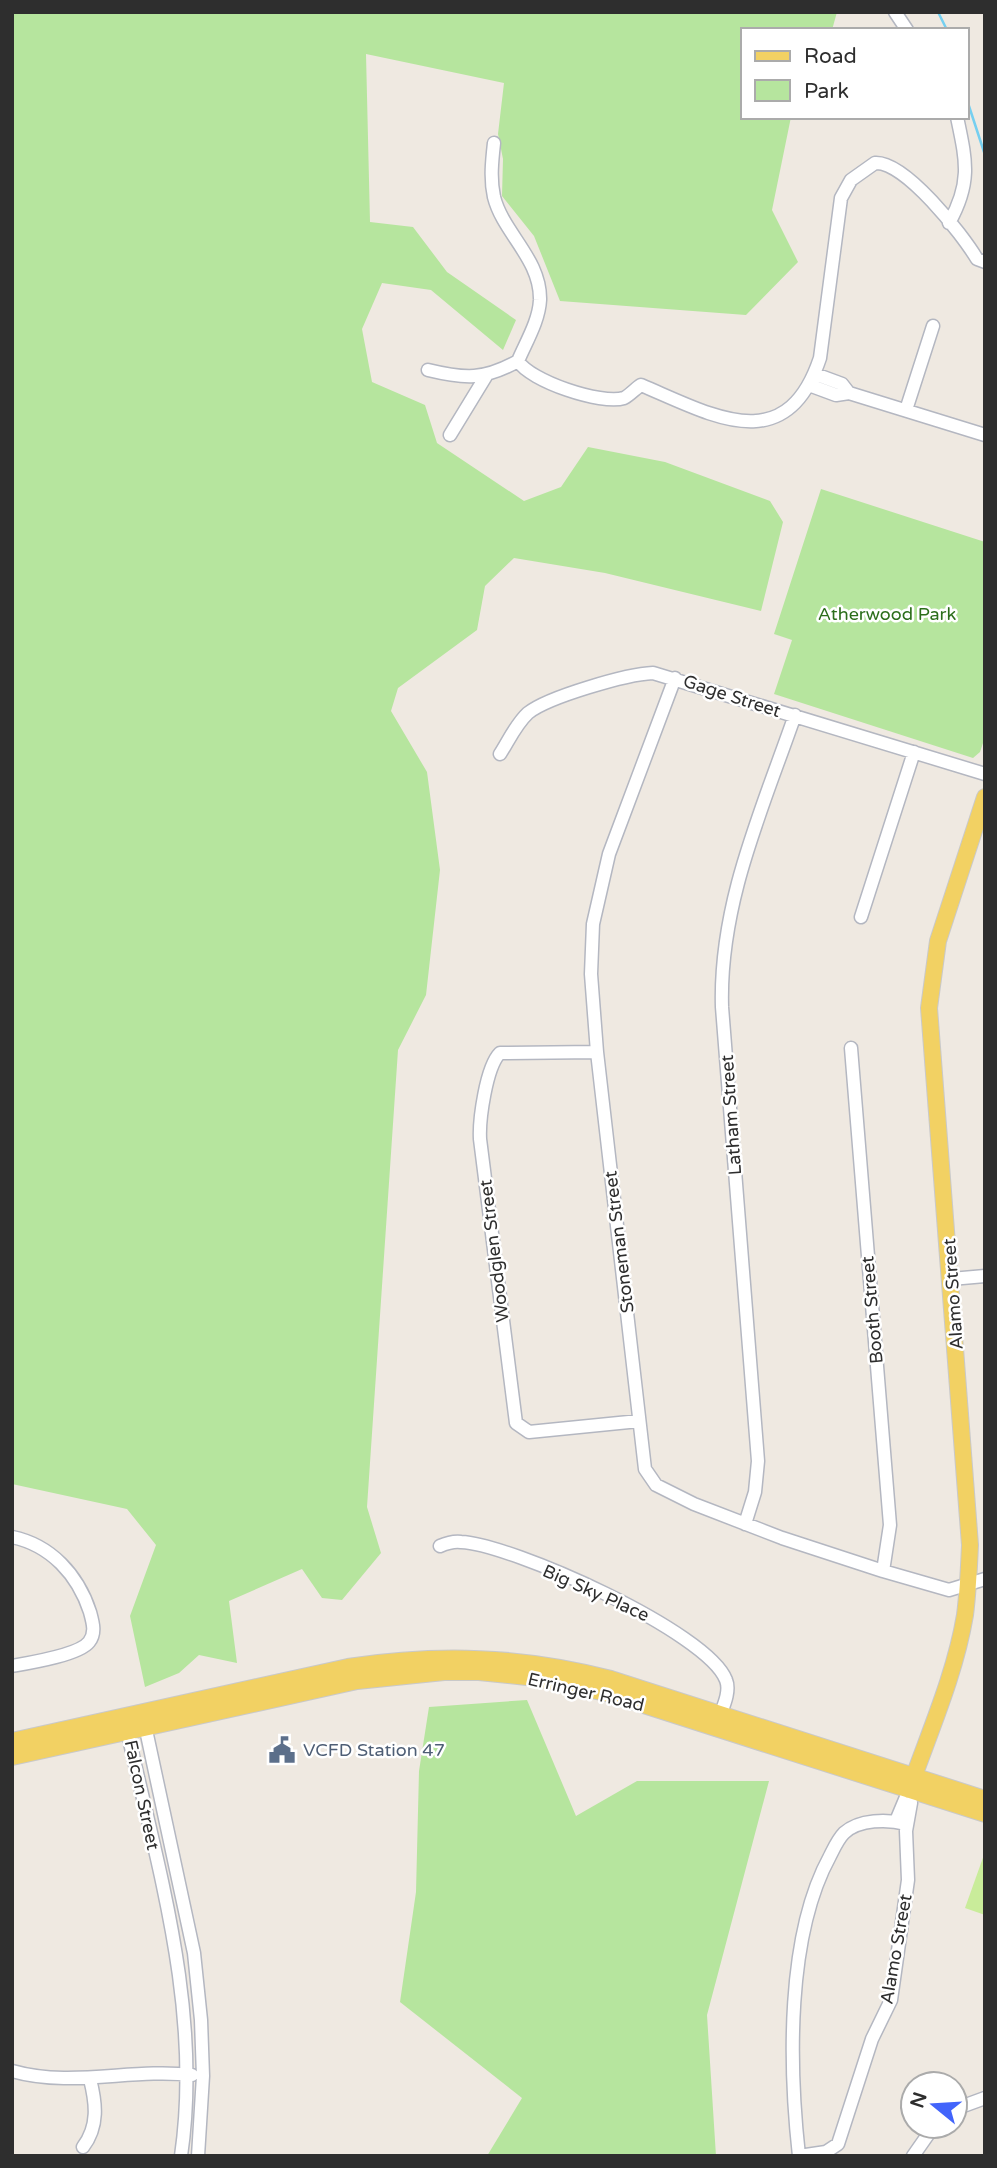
<svg xmlns="http://www.w3.org/2000/svg" width="997" height="2168" font-family="'Varela Round',sans-serif">
  <style>
    .green { fill: #b6e59e }
    .pitch { fill: #c9ec9a }
    .lines { fill: none; stroke-linecap: round; stroke-linejoin: round }
    .stream { stroke: #75cff0; stroke-width: 2.5 }
    .minor-casing { stroke: #b4b7c1; stroke-width: 15 }
    .major-casing { stroke: #c9c9c9; stroke-width: 18 }
    .minor { stroke: #fff; stroke-width: 12 }
    .major { stroke: #f2d163; stroke-width: 16 }
    .labels { text-anchor: middle; dominant-baseline: central; stroke-width: 5; stroke-linejoin: round; paint-order: stroke }
    .park-label { font-size: 18px; fill: #2c6e1b; stroke: #fff }
    .street-label { font-size: 18px; fill: #2e2e2e; stroke: #fff }
    .service-label { font-size: 18px; fill: #4e5e75; stroke: #fff; text-anchor: start }
  </style>
  <rect width="100%" height="100%" fill="#efe9e1"/>
  <path class="green" d="M 12,12 L 837,12 L 832,30 L 743,30 L 743,117 L 791,117 L 772,210 L 798,262 L 746,315 L 560,301 L 534,236 L 502,196 L 503,159 L 498,134 L 504,83 L 366,54 L 370,222 L 413,227 L 447,272 L 516,320 L 503,350 L 431,290 L 382,283 L 362,329 L 372,382 L 425,405 L 437,443 L 524,501 L 561,487 L 588,447 L 665,462 L 770,501 L 783,522 L 761,611 L 605,573 L 514,558 L 485,586 L 477,630 L 398,688 L 391,711 L 427,772 L 440,870 L 426,995 L 398,1050 L 367,1507 L 381,1553 L 342,1600 L 322,1598 L 302,1569 L 229,1601 L 237,1663 L 199,1655 L 179,1673 L 145,1687 L 130,1616 L 156,1545 L 127,1509 L 12,1484 Z
    M 821,489 L 985,542 L 985,737 L 980,752 L 973,758 L 774,694 L 792,640 L 774,634 Z
    M 527,1700 L 576,1816 L 637,1781 L 769,1781 L 707,2015 L 716,2156 L 487,2156 L 522,2098 L 400,2002 L 416,1892 L 419,1771 L 429,1707 Z"/>
  <path class="pitch" d="M 985,1852 L 985,1915 L 965,1908 Z"/>
  <g class="lines">
    <path class="stream" d="M 938,12 L 947,30
      M 967,100 L 985,155"/>
    <defs>
      <path id="minor" d="M 895,12 L 907,30
        M 494,143 C 492,161 490,179 494,197 C 503,233 541,259 540,300 C 539,321 526,342 518,361
        M 949,223 C 972,182 966,160 957,117
        M 428,370 C 465,379 484,380 518,361 C 530,381 601,405 624,398 C 630,395 636,388 641,385 C 712,415 786,460 820,358 L 841,198 L 851,180 L 875,163 C 905,161 962,234 977,259 L 985,262
        M 815,374 L 842,384 L 849,393 L 985,435
        M 809,385 L 836,395 L 849,393
        M 906,410 L 933,326
        M 450,435 L 486,376
        M 675,678 L 609,854 L 593,924 L 591,974 L 597,1052 L 645,1469 L 656,1485 L 694,1504 L 782,1538 L 883,1571 L 949,1590 L 985,1579
        M 500,754 C 509,740 516,724 528,713 C 548,697 627,674 653,673 L 985,774
        M 861,917 L 914,752
        M 851,1048 L 890,1525 L 883,1571
        M 597,1052 L 500,1053 C 486,1067 479,1120 480,1139 L 516,1423 L 529,1432 L 639,1421
        M 951,1279 L 985,1276
        M 745,1524 L 755,1492 L 758,1461 L 722,1007 C 719,904 762,810 795,715
        M 12,1537 C 51,1545 78,1575 90,1612 C 93,1623 96,1633 89,1642 C 79,1655 29,1663 12,1666
        M 440,1546 C 447,1543 453,1541 461,1542 C 511,1544 708,1632 726,1680 C 731,1692 722,1709 718,1721
        M 141,1722 L 146,1730 L 194,1953 L 201,2020 L 203,2076 L 198,2156
        M 131,1724 L 128,1734 C 159,1872 202,2013 181,2156
        M 896,1821 L 909,1790
        M 12,2071 C 72,2088 131,2068 192,2075
        M 955,2109 L 985,2098
        M 83,2147 C 99,2126 96,2103 90,2079
        M 799,2156 L 826,2152 L 838,2144 L 872,2039 L 891,2000 L 908,1880 L 906,1831 L 911,1803 L 909,1790
        M 799,2156 C 789,2066 786,1936 830,1856 C 834,1848 838,1839 844,1833 C 859,1819 888,1819 906,1824
        M 913,2156 L 934,2126"/>
      <path id="major" d="M 12,1741 L 348,1667 C 439,1653 522,1656 611,1679 L 985,1799
        M 12,1757 L 357,1681 L 444,1672 L 479,1672 L 536,1678 L 606,1693 L 985,1814
        M 909,1790 C 929,1733 955,1675 965,1615 C 968,1592 969,1568 970,1545 L 929,1008 L 938,941 L 985,797"/>
    </defs>
    <use href="#minor" class="minor-casing"/>
    <use href="#major" class="major-casing"/>
    <use href="#minor" class="minor"/>
    <use href="#major" class="major"/>
  </g>
  <defs>
    <symbol id="civic-bare" viewBox="-9 -9 18 18"><path d="M-.6-6.5H3V-4.5H.6V-3L4-1V1h2V6H-6V1h2V-1L-.6-3ZM-1.2 2.5V6h2.4V2.5Z" fill="#5c6f8a" stroke="#fff" stroke-width="2.5" paint-order="stroke"/></symbol>
  </defs>
  <g fill-rule="evenodd">
    <use href="#civic-bare" x="263" y="1731" width="38" height="38"/>
  </g>
  <g class="labels">
    <g class="park-label">
      <text x="887" y="614">Atherwood Park</text>
    </g>
    <g class="street-label">
      <text transform="translate(732 696) rotate(18)">Gage Street</text>
      <text transform="translate(731 1115) rotate(-94)">Latham Street</text>
      <text transform="translate(619 1242) rotate(-97)">Stoneman Street</text>
      <text transform="translate(494 1251) rotate(-97)">Woodglen Street</text>
      <text transform="translate(953 1294) rotate(-94)">Alamo Street</text>
      <text transform="translate(872 1310) rotate(-95)">Booth Street</text>
      <text transform="translate(596 1593) rotate(24)">Big Sky Place</text>
      <text transform="translate(586 1692) rotate(13)">Erringer Road</text>
      <text transform="translate(142 1795) rotate(78)">Falcon Street</text>
      <text transform="translate(896 1949) rotate(-80)">Alamo Street</text>
    </g>
    <g class="service-label">
      <text x="303" y="1750">VCFD Station 47</text>
    </g>
  </g>
  <rect width="997" height="2168" fill="none" stroke="#2e2e2e" stroke-width="28"/>
  <rect x="741" y="28" width="228" height="91" fill="#ffffff" stroke="#ababab" stroke-width="2"/>
  <rect x="755" y="51" width="35" height="10" fill="#f2d163" stroke="#ababab" stroke-width="2"/>
  <text x="804" y="63" font-size="21" fill="#2e2e2e">Road</text>
  <rect x="755" y="80" width="35" height="21" fill="#b6e59e" stroke="#ababab" stroke-width="2"/>
  <text x="804" y="98" font-size="21" fill="#2e2e2e">Park</text>
  <g transform="translate(934 2105) rotate(288)"><circle r="33" fill="#ffffff" stroke="#ababab" stroke-width="2"/>
  <path d="M0-5L12 26L0 18L-12 26Z" fill="#4264fb"/>
  <text y="-10" font-size="19" font-weight="bold" text-anchor="middle" fill="#2e2e2e">N</text>
  </g>
</svg>
